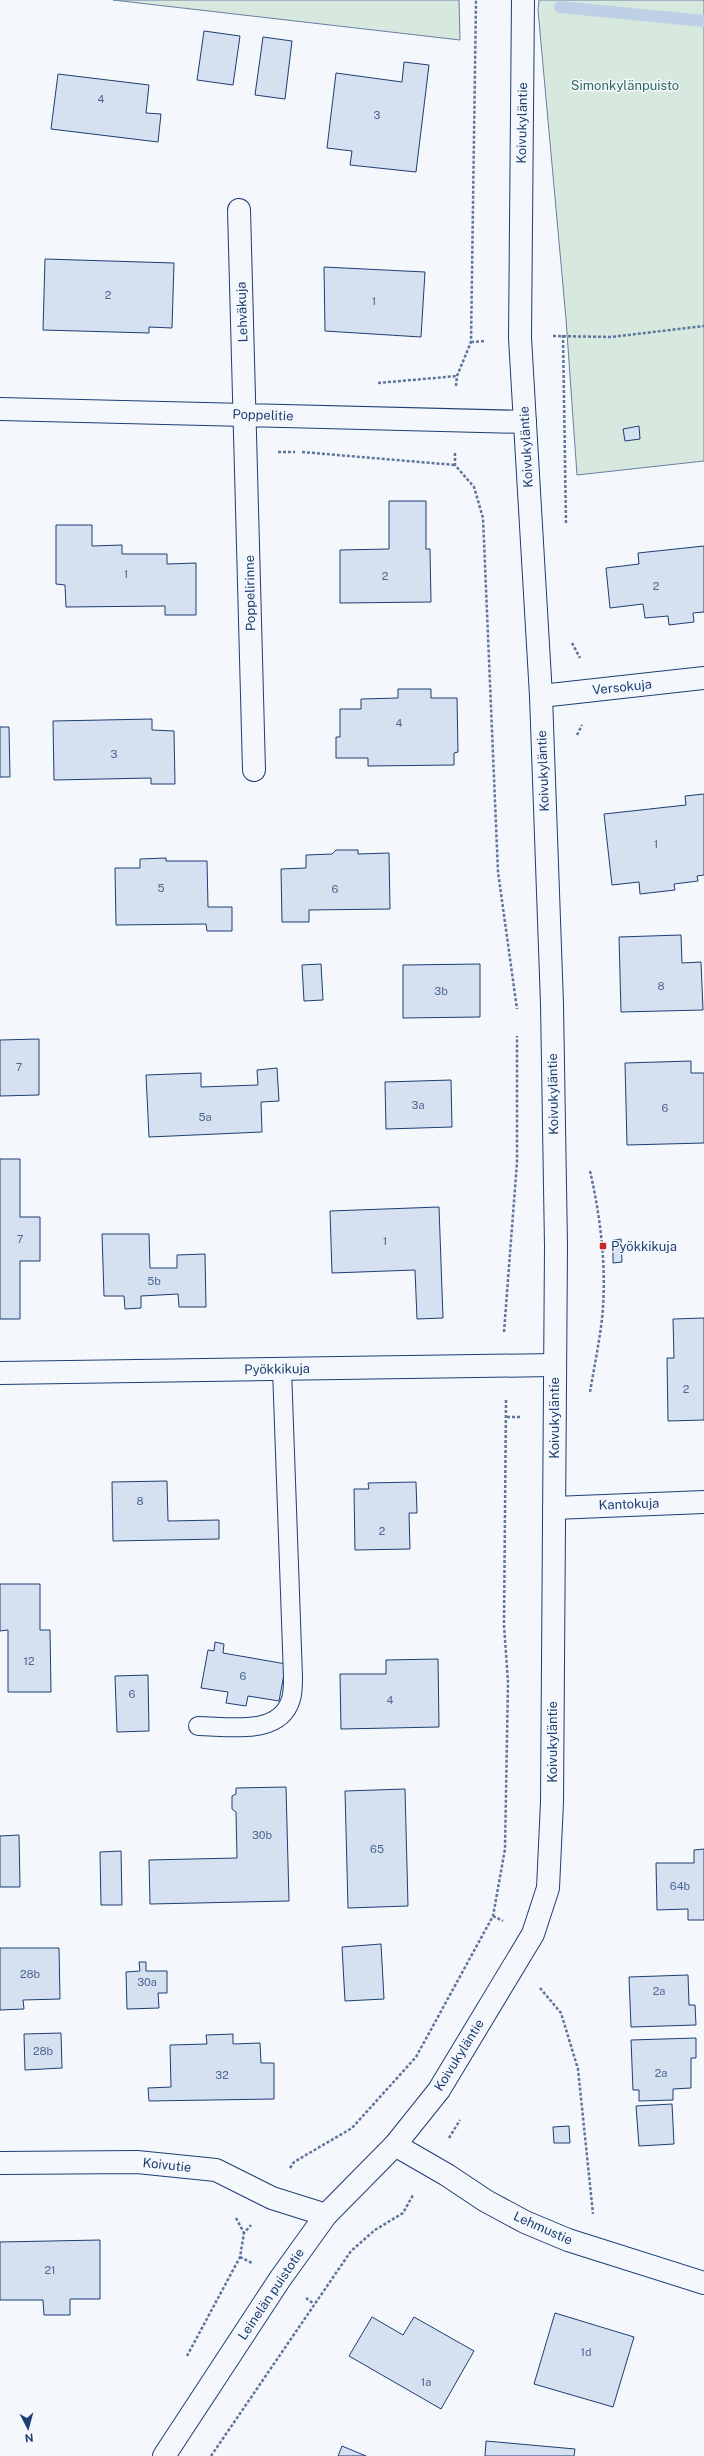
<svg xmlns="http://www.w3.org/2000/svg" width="704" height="2456" font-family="'Public Sans',sans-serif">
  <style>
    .green { fill: #d7e8df; stroke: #687fa3 }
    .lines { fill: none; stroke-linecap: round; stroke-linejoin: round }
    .stream { stroke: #bed0e5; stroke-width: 12 }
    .building { fill: #d5e0f0; stroke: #1d3f73 }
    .lane-casing { stroke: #1d3f73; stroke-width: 20 }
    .street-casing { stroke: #1d3f73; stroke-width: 24 }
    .secondary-casing { stroke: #1d3f73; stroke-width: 24 }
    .path { stroke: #5e769c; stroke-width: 2.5; stroke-dasharray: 3 2; stroke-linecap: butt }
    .lane { stroke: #f4f7fb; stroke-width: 18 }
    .street { stroke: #f4f7fb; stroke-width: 22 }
    .secondary { stroke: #f4f7fb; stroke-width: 22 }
    .poi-dot { fill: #c62828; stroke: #f4f7fb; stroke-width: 1.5 }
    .labels { text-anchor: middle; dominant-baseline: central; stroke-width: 3; stroke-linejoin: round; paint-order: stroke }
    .number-label { font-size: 11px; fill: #4b6792 }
    .park-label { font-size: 13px; fill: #2c6c60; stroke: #f4f7fb }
    .street-label { font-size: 13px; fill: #1d3f73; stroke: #f4f7fb }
    .poi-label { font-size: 13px; fill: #1d3f73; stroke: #f4f7fb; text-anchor: start }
  </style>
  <rect width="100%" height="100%" fill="#f4f7fb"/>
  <path class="green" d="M 113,0 L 459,0 L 460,40 Z
    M 539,0 L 704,0 L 704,461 L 577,475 L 566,319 L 538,10 Z"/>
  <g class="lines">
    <path class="stream" d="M 560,7 L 704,21"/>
  </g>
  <path class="building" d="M 204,31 L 240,36 L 233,85 L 197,80 Z
    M 263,37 L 292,41 L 285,99 L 255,95 Z
    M 404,62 L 429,65 L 416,172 L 350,165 L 352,151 L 327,148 L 336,73 L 402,82 Z
    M 58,74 L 149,85 L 146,113 L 161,114 L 158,142 L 51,129 Z
    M 45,259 L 174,263 L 172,328 L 149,327 L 149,333 L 43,330 Z
    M 324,267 L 425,272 L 421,337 L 325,331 Z
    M 639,426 L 640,439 L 625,441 L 623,429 Z
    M 389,501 L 426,501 L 426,549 L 430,549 L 431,602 L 340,603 L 340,550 L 389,549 Z
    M 56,525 L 92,525 L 92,546 L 122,545 L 122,554 L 167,554 L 167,564 L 196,563 L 196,615 L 165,615 L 165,606 L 66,607 L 65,585 L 56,584 Z
    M 704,546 L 704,612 L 693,613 L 694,622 L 669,625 L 668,616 L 645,618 L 643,604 L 610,608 L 606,568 L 639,564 L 638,553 Z
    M 398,689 L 431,689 L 431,698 L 457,698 L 458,752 L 454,753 L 454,765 L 368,766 L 368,758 L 336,758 L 336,737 L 340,737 L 340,709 L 361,709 L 361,699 L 398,698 Z
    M 152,719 L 152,730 L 174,731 L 175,784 L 151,784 L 151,778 L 54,780 L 53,721 Z
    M 0,727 L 9,727 L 10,777 L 0,777 Z
    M 704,794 L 704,875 L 697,876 L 698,881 L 674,884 L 675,890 L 640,894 L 639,882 L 612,885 L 604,814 L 686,805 L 685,796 Z
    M 336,850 L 358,850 L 358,854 L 389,853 L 390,909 L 309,910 L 309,922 L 282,922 L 281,869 L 306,868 L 306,855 L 332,854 Z
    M 166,858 L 166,861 L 207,861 L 208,907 L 232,907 L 232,931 L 207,931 L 206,924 L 116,925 L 115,868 L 140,868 L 140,859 Z
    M 681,935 L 682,963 L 701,962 L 703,1010 L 621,1012 L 619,937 Z
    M 321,964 L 323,1000 L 304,1001 L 302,965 Z
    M 480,964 L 480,1017 L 403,1018 L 403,965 Z
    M 39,1039 L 39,1095 L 0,1096 L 0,1040 Z
    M 691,1061 L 691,1073 L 704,1073 L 704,1143 L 627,1145 L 625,1063 Z
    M 277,1068 L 279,1101 L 261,1102 L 262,1132 L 149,1137 L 146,1075 L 201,1073 L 201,1087 L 258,1085 L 257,1070 Z
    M 451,1080 L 452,1127 L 386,1129 L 385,1082 Z
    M 0,1159 L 20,1159 L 20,1217 L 40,1217 L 40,1261 L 20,1261 L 20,1319 L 0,1319 Z
    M 439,1207 L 443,1318 L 417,1319 L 415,1270 L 332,1273 L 330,1211 Z
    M 102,1234 L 149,1234 L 150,1268 L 177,1268 L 177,1255 L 205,1254 L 206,1307 L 179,1307 L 178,1294 L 141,1296 L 141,1308 L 125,1309 L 124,1296 L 104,1296 Z
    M 621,1239 L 622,1262 L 613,1263 L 613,1240 Z
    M 704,1318 L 704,1420 L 668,1421 L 667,1358 L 674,1358 L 673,1319 Z
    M 167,1481 L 168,1521 L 219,1520 L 219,1539 L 113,1541 L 112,1482 Z
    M 416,1482 L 417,1513 L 409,1513 L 410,1549 L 355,1550 L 354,1489 L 369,1489 L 368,1483 Z
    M 0,1584 L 40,1584 L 40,1630 L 50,1630 L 51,1692 L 8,1692 L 8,1630 L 0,1631 Z
    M 215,1642 L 224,1644 L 223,1653 L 286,1664 L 279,1701 L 248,1696 L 246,1706 L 226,1703 L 228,1692 L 201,1688 L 208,1650 L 214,1651 Z
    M 438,1659 L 439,1727 L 341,1729 L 340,1674 L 386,1674 L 386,1660 Z
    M 148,1675 L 149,1731 L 117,1732 L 115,1676 Z
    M 286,1787 L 289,1901 L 150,1904 L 149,1860 L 237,1858 L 236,1812 L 232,1809 L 232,1796 L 236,1794 L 236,1788 Z
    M 405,1789 L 408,1906 L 348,1908 L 345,1791 Z
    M 19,1835 L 20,1887 L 0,1887 L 0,1836 Z
    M 704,1849 L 704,1920 L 688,1920 L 688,1909 L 657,1910 L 656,1863 L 694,1863 L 694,1850 Z
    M 121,1851 L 122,1905 L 101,1905 L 100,1852 Z
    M 381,1944 L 384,1999 L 345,2001 L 342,1947 Z
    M 0,1948 L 59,1948 L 60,1999 L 23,2000 L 24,2009 L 0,2010 Z
    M 139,1962 L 146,1962 L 146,1971 L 167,1971 L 167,1993 L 158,1993 L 159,2008 L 127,2009 L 126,1972 L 140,1971 Z
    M 688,1975 L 689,2005 L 695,2005 L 696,2025 L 631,2027 L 629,1977 Z
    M 61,2033 L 62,2068 L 25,2070 L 24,2034 Z
    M 233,2034 L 233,2044 L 260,2043 L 261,2063 L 274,2063 L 274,2099 L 149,2101 L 148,2088 L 171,2087 L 170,2045 L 207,2044 L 206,2035 Z
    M 696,2038 L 696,2058 L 691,2058 L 691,2088 L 673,2089 L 673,2100 L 639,2101 L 639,2090 L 633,2090 L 631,2040 Z
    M 672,2104 L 674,2144 L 639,2146 L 636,2106 Z
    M 569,2126 L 570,2143 L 554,2143 L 553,2127 Z
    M 100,2240 L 100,2299 L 70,2299 L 70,2315 L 44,2315 L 43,2300 L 0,2300 L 0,2242 Z
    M 555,2313 L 634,2337 L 613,2407 L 534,2384 Z
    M 372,2317 L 403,2335 L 414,2317 L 474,2351 L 441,2409 L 349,2356 Z
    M 486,2441 L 575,2449 L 574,2456 L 485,2456 Z
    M 342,2446 L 366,2456 L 338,2456 Z"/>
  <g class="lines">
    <defs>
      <path id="lane" d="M 198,1726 C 228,1726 280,1737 291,1699 C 293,1693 293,1684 293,1677 L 282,1369"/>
      <path id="street" d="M 239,210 L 254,770
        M 0,409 L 525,422
        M 541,696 L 704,678
        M 0,1373 L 553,1365
        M 554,1508 L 704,1502
        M 395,2145 L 447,2175 L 486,2201 L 525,2222 L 568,2240 L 704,2283
        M 0,2163 L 137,2162 L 216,2170 L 272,2198 L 326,2215"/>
      <path id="secondary" d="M 164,2456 L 280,2279 L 326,2215 L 395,2145 L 439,2090 L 533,1934 L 548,1888 L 552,1802 L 556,1246 L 552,1004 L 541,696 L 520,338 L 523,0"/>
    </defs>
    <use href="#lane" class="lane-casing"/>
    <use href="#street" class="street-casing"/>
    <use href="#secondary" class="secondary-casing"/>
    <path class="path" d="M 563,335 L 566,525
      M 553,336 L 611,337 L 704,326
      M 471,342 L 486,341
      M 378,383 L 457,376
      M 456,386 L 457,376 L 471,342 L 476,0
      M 278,452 L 295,452
      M 302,452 L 455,465
      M 455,453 L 455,465 L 474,487 L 483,518 L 498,872 L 517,1009
      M 572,643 L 580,658
      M 577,735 L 582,725
      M 590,1171 C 601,1219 607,1270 602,1319 C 599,1344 594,1368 590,1392
      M 504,1332 L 517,1162 L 517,1036
      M 507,1417 L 522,1417
      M 493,1916 L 503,1921
      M 540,1988 L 561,2013 L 578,2069 L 593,2214
      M 449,2138 L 460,2120
      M 290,2168 L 294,2162 L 352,2128 L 416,2057 L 493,1916 L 505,1849 L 508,1682 L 504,1625 L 506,1399
      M 236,2218 L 244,2233
      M 240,2257 L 252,2263
      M 306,2298 L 314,2304
      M 187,2356 L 240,2257 L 244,2233 L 251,2225
      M 211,2456 L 351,2251 L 375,2230 L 403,2213 L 413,2195"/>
    <use href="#lane" class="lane"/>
    <use href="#street" class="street"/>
    <use href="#secondary" class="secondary"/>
  </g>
  <rect class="poi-dot" x="599" y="1242" width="8" height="8" rx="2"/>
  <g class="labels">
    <g class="number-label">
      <text x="101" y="99">4</text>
      <text x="377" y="115">3</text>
      <text x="108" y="295">2</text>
      <text x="374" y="301">1</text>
      <text x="126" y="574">1</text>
      <text x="385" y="576">2</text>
      <text x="656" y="586">2</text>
      <text x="399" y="723">4</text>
      <text x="114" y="754">3</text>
      <text x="656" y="844">1</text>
      <text x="161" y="888">5</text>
      <text x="335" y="889">6</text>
      <text x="661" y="986">8</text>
      <text x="441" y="991">3b</text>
      <text x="19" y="1067">7</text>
      <text x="418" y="1105">3a</text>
      <text x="665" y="1108">6</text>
      <text x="205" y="1117">5a</text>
      <text x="20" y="1239">7</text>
      <text x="385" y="1241">1</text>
      <text x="154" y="1281">5b</text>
      <text x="686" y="1389">2</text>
      <text x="140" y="1501">8</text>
      <text x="382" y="1531">2</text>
      <text x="29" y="1661">12</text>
      <text x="243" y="1676">6</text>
      <text x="132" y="1694">6</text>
      <text x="390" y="1700">4</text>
      <text x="262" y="1835">30b</text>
      <text x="377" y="1849">65</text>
      <text x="680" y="1886">64b</text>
      <text x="30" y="1974">28b</text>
      <text x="147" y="1982">30a</text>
      <text x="659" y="1991">2a</text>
      <text x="43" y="2051">28b</text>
      <text x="661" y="2073">2a</text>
      <text x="222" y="2075">32</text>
      <text x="50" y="2270">21</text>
      <text x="586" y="2352">1d</text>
      <text x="426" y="2382">1a</text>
    </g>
    <g class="park-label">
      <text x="625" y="85">Simonkylänpuisto</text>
    </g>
    <g class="street-label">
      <text transform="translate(522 123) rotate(-89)">Koivukyläntie</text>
      <text transform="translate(242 312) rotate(-92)">Lehväkuja</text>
      <text transform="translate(263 415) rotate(2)">Poppelitie</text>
      <text transform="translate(526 447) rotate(-93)">Koivukyläntie</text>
      <text transform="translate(250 593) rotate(-91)">Poppelirinne</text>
      <text transform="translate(622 687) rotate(-6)">Versokuja</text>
      <text transform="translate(543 771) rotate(-92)">Koivukyläntie</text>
      <text transform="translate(553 1094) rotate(-91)">Koivukyläntie</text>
      <text transform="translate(277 1369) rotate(-1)">Pyökkikuja</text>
      <text transform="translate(554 1418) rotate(-90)">Koivukyläntie</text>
      <text transform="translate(629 1504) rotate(-2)">Kantokuja</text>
      <text transform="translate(552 1742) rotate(-90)">Koivukyläntie</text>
      <text transform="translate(459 2055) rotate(-58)">Koivukyläntie</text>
      <text transform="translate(167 2165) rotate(6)">Koivutie</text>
      <text transform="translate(543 2228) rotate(24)">Lehmustie</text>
      <text transform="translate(271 2294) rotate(-56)">Leinelän puistotie</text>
    </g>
    <g class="poi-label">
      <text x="611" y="1246">Pyökkikuja</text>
    </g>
  </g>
  <g transform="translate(28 2428) rotate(174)" stroke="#f4f7fb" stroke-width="3" paint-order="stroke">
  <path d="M0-3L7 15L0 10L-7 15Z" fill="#1d3f73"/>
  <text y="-6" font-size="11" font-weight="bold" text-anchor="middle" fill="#1d3f73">N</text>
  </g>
</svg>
